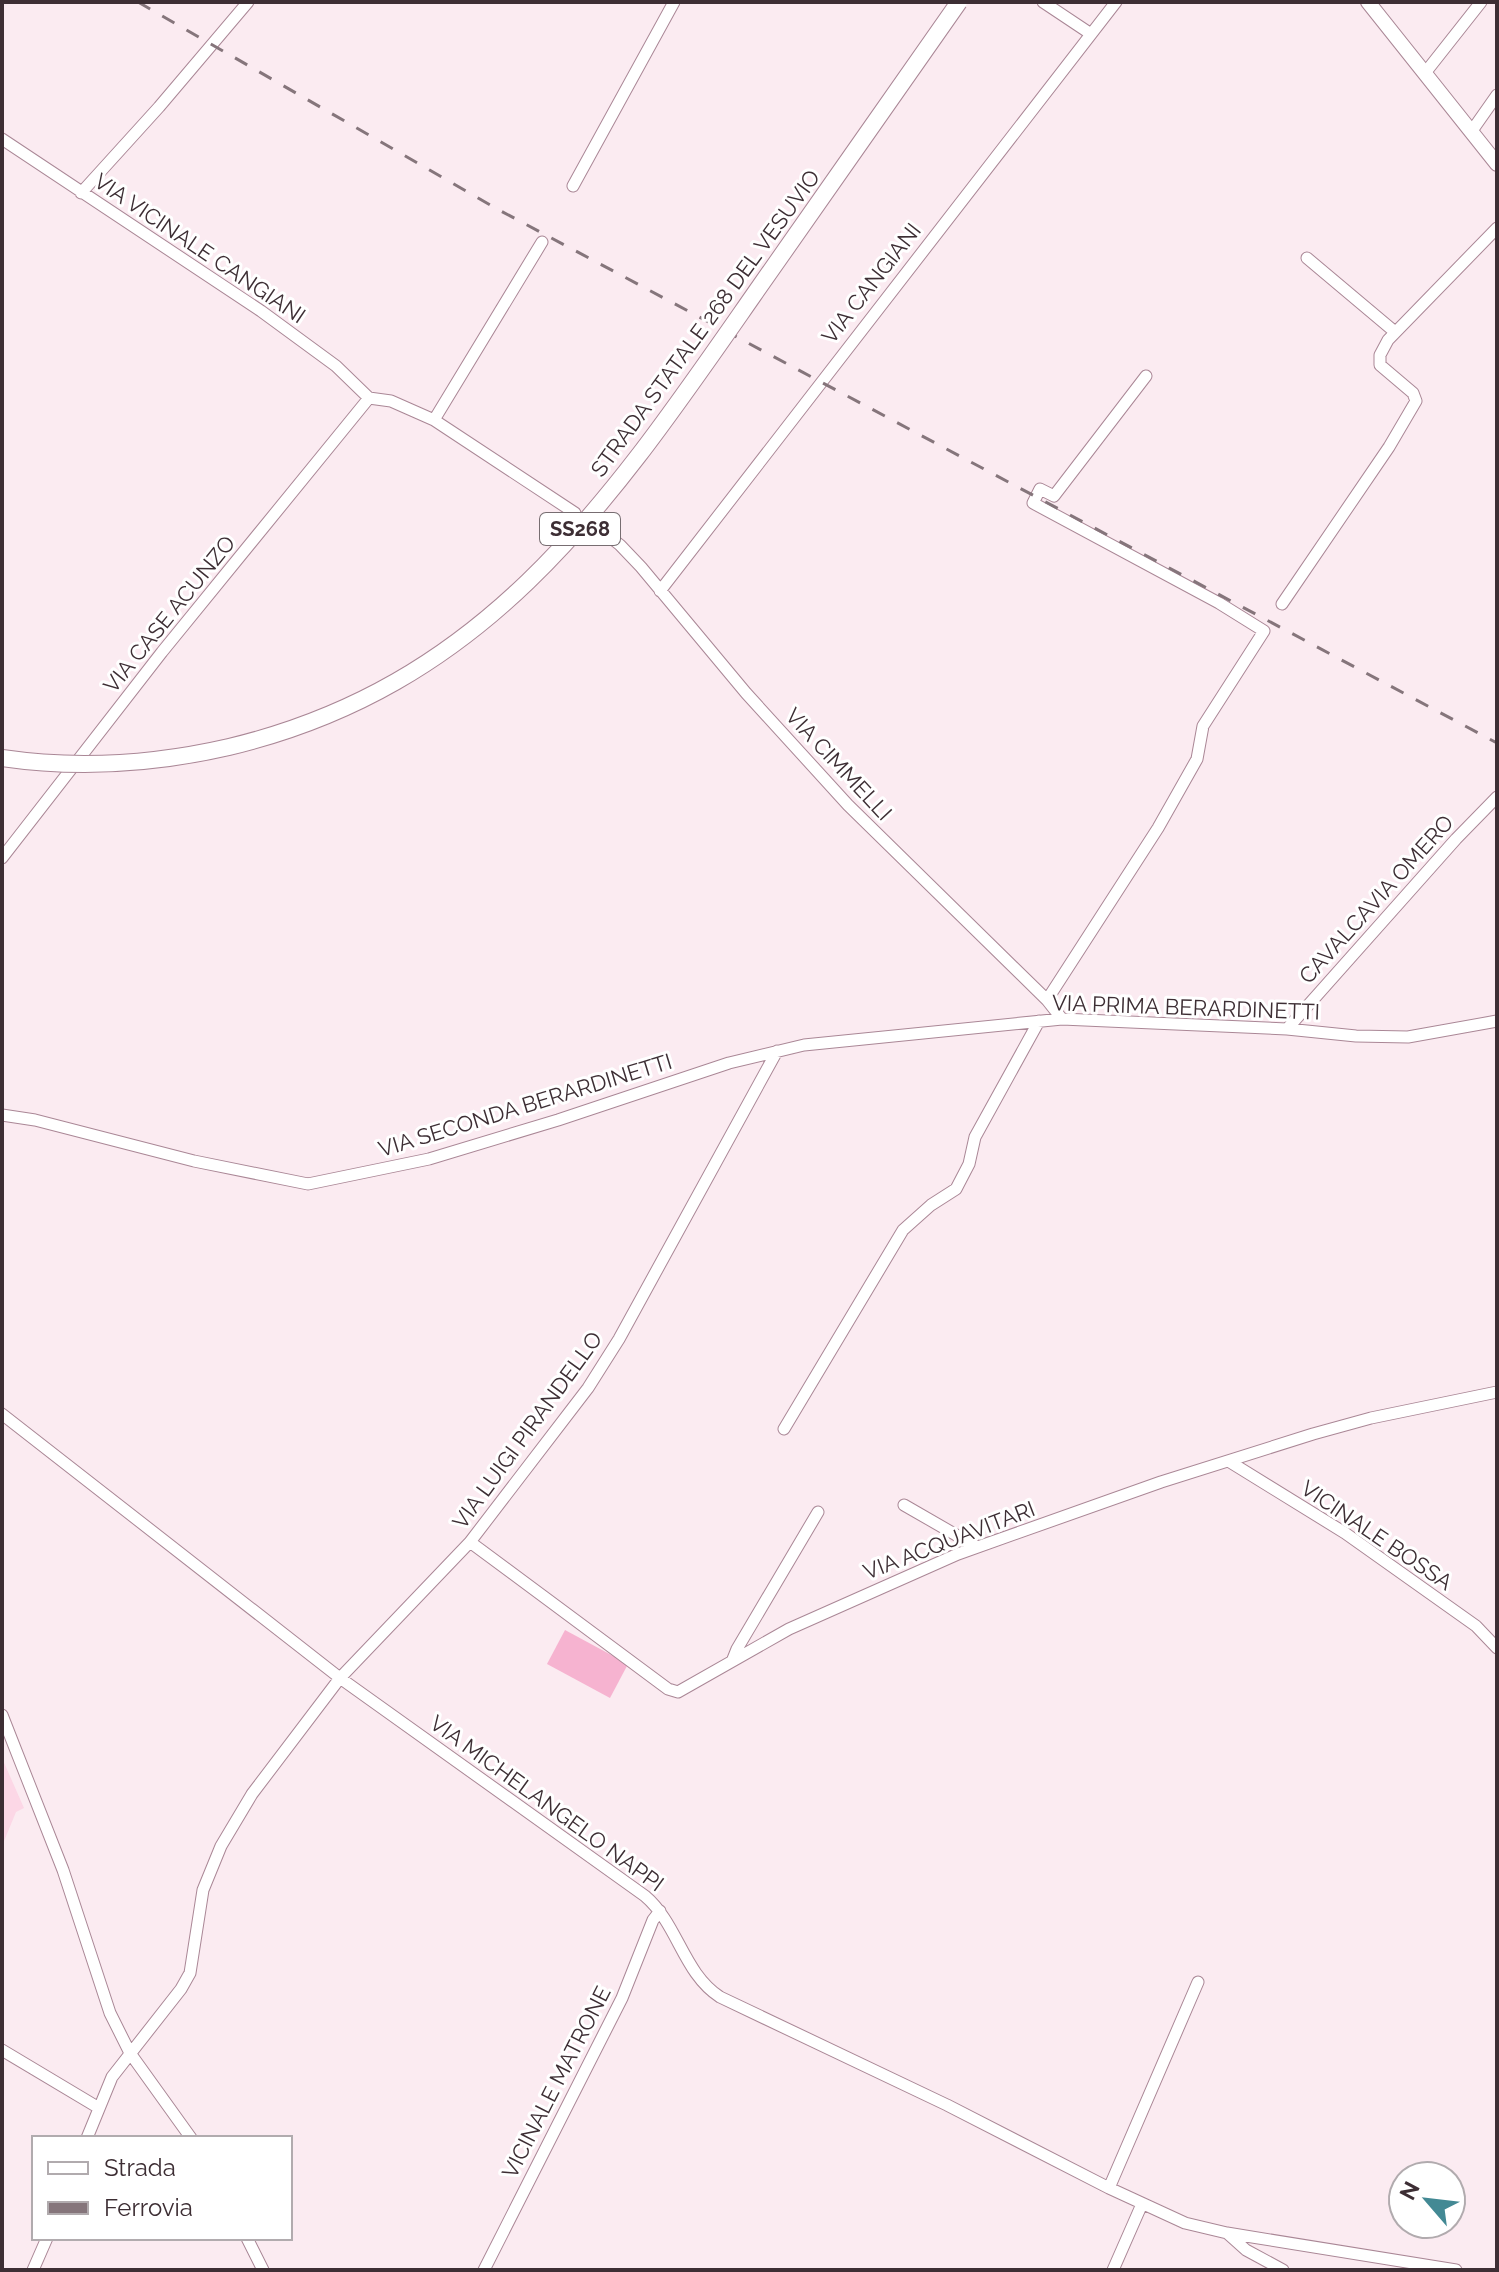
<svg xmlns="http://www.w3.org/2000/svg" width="1499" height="2272" font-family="Raleway,sans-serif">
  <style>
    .built { fill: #fcd7e6 }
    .green { fill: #f6b3d0 }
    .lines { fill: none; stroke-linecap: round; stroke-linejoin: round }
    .minor-casing { stroke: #aa8796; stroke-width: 13 }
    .major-casing { stroke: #aa8796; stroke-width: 16 }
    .minor { stroke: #fff; stroke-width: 11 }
    .major { stroke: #fff; stroke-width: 14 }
    .rail { stroke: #85757b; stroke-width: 3; stroke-dasharray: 14 14; stroke-linecap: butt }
    .highway-bridge-casing { stroke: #aa8796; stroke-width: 18; stroke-linecap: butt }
    .highway-bridge { stroke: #fff; stroke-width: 16 }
    .labels { text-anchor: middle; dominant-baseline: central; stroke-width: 6; stroke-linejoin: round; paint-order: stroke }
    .shield { fill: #fff; stroke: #776d71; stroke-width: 2 }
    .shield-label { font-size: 20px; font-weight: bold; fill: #3d2e34 }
    .street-label { font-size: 22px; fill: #3d2e34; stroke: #fff }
  </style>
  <rect width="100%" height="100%" fill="#fbebf1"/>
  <path class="built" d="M 2,1758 L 24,1808 L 16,1812 L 2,1846 Z"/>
  <path class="green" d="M 565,1630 L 628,1664 L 610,1698 L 547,1664 Z"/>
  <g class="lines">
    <defs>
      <path id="minor" d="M 1043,2 L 1091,34
        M 1425,73 L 1481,2
        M 1471,132 L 1497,95
        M 2,139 L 261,311 L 336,366 L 369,398
        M 573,186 L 674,2
        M 81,193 L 159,107 L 248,2
        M 1307,258 L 1395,332
        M 369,398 L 391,401 L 434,420 L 575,513
        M 434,420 L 542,242
        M 597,527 L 620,545 L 641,567 L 746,693 L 848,805 L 1047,1000 L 1062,1019
        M 660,591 L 1116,2
        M 1282,604 L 1389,447 L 1416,401 L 1413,393 L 1380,365 L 1380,355 L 1388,340 L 1497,228
        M 2,858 L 162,652 L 369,398
        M 1047,1000 L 1158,828 L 1197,759 L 1203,726 L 1264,631 L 1219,603 L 1033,503 L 1040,489 L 1054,496 L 1146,376
        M 1287,1029 L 1456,839 L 1497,797
        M 2,1115 L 35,1120 L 194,1161 L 308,1184 L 429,1159 L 558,1120 L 729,1063 L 804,1045 L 1062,1019 L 1287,1029 L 1356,1036 L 1408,1037 L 1497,1021
        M 2,1414 L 340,1678 L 645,1896 C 678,1924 683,1973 720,1997 L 947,2105 L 1109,2188 L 1185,2223 L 1227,2233 L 1456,2270
        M 784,1429 L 903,1230 L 931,1205 L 956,1189 L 969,1164 L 975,1137 L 1039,1021
        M 1230,1462 L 1345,1533 L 1476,1626 L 1497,1648
        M 904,1505 L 977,1547
        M 470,1542 L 668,1689 L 678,1692 L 789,1629 L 958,1554 L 1161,1482 L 1313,1434 L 1371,1418 L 1497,1392
        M 733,1659 L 737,1649 L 818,1512
        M 2,1715 L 63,1870 L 110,2013 L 130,2053 L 191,2138
        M 2,2050 L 99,2108
        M 87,2138 L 112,2077 L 181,1989 L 190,1973 L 203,1890 L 221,1846 L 252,1794 L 340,1678 L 470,1542 L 588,1388 L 619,1339 L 777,1051
        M 1109,2188 L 1198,1982
        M 1227,2233 L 1246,2250 L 1283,2270
        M 247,2238 L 263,2270
        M 33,2270 L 47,2238
        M 484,2270 L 622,1998 L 653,1920 L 660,1911
        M 1113,2270 L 1142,2204"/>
      <path id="major" d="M 1368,2 L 1497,164"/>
    </defs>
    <use href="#minor" class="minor-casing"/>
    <use href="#major" class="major-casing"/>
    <use href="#minor" class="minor"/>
    <use href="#major" class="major"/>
    <path class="rail" d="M 138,2 L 499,210 L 1497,743"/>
    <defs>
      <path id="highway-bridge" d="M 2,758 C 77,769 155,764 229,747 C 488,685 610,501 753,296 C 822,198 890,100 959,2"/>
    </defs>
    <use href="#highway-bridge" class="highway-bridge-casing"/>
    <use href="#highway-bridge" class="highway-bridge"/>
  </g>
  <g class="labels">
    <rect class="shield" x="540" y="513" width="80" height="32" rx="6"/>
    <g class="shield-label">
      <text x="580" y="529">SS268</text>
    </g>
    <g class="street-label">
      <text transform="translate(200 248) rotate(34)">VIA VICINALE CANGIANI</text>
      <text transform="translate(871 283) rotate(-52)">VIA CANGIANI</text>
      <text transform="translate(705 323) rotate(-54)">STRADA STATALE 268 DEL VESUVIO</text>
      <text transform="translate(169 614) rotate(-51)">VIA CASE ACUNZO</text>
      <text transform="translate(839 764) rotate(47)">VIA CIMMELLI</text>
      <text transform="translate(1376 899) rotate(-48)">CAVALCAVIA OMERO</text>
      <text transform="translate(1186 1007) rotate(2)">VIA PRIMA BERARDINETTI</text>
      <text transform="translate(525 1105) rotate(-17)">VIA SECONDA BERARDINETTI</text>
      <text transform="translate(527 1430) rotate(-54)">VIA LUIGI PIRANDELLO</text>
      <text transform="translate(1377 1535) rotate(34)">VICINALE BOSSA</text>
      <text transform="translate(949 1540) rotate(-21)">VIA ACQUAVITARI</text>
      <text transform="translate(547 1803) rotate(36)">VIA MICHELANGELO NAPPI</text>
      <text transform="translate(556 2082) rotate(-63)">VICINALE MATRONE</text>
    </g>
  </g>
  <rect width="1499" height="2272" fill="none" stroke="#3d2e34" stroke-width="8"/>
  <rect x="32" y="2136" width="260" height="104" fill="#ffffff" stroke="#b1abae" stroke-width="2"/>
  <rect x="48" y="2162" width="40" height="12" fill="#ffffff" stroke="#b1abae" stroke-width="2"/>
  <text x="104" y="2176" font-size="24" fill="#3d2e34">Strada</text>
  <rect x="48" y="2202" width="40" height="12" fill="#85757b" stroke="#b1abae" stroke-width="2"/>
  <text x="104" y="2216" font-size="24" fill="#3d2e34">Ferrovia</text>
  <g transform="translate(1427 2200) rotate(298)"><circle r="38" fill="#ffffff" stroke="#b1abae" stroke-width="2"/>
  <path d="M0-6L14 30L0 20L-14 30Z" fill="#438994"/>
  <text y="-12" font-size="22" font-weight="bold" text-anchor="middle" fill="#3d2e34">N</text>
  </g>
</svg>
